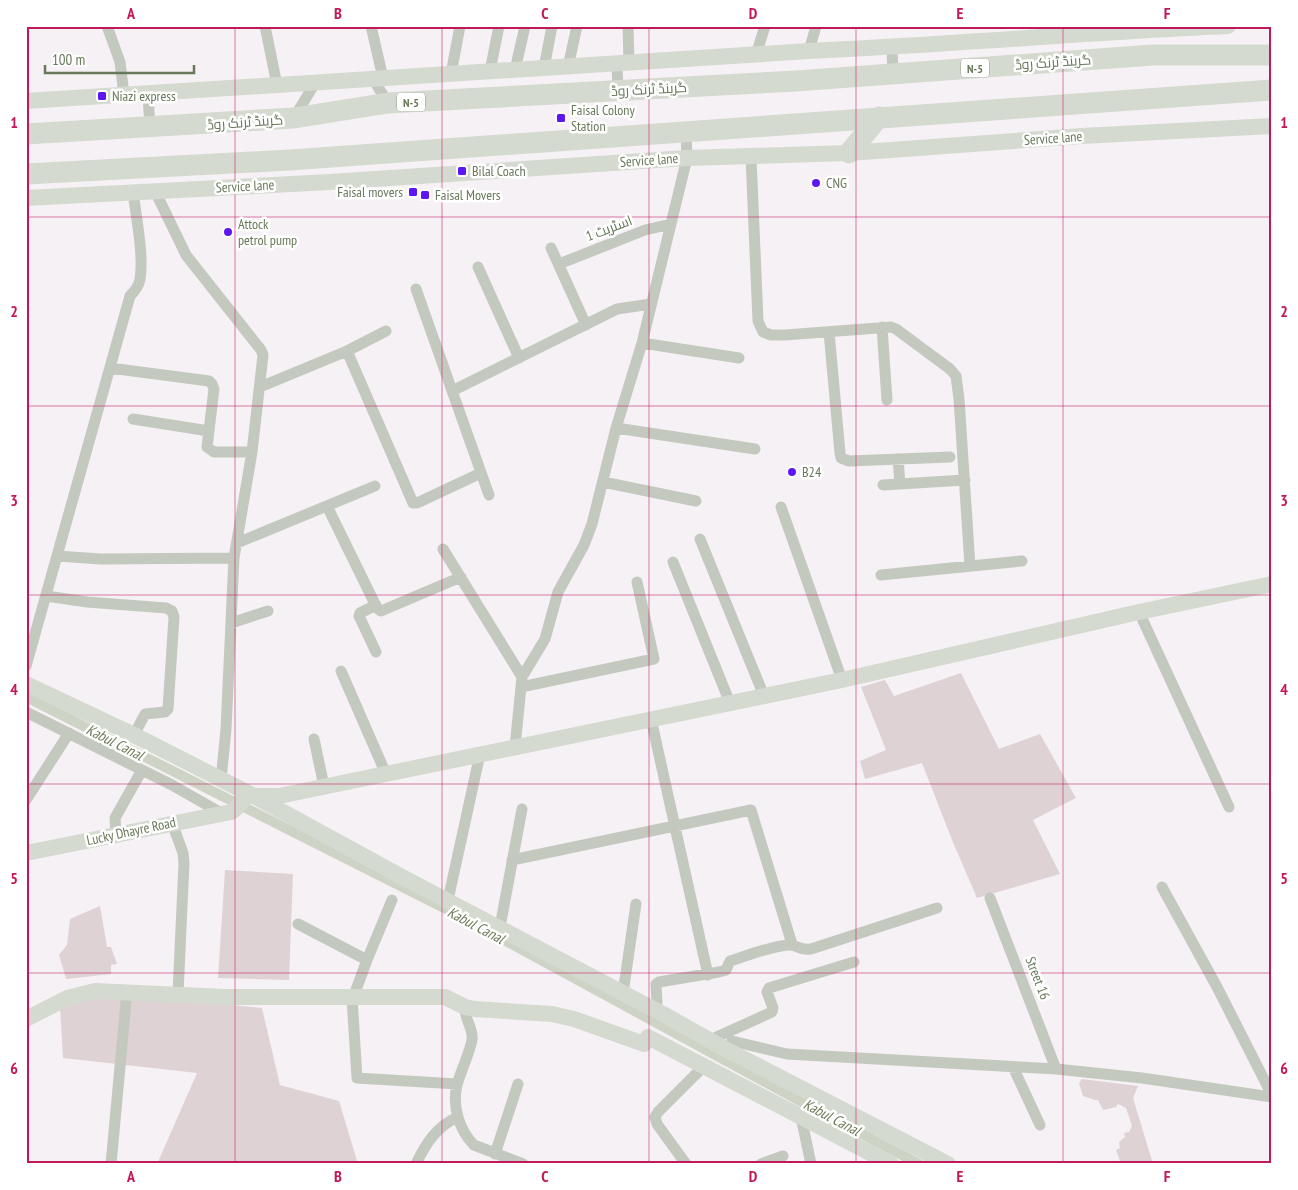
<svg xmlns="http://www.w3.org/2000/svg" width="1298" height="1190" font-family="'PT Sans Narrow',Cairo,sans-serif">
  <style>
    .grass { fill: #ded2d5 }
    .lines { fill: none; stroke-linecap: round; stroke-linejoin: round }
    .canal { stroke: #ced4c5; stroke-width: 10 }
    .street { stroke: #c4c9c0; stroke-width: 11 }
    .secondary { stroke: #d5dad1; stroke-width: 16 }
    .highway { stroke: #d5dad1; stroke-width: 21 }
    .grid { fill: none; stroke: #c2185b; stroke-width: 1; stroke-opacity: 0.55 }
    .poi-dot { fill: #5e16f1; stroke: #fff; stroke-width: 2 }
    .labels { text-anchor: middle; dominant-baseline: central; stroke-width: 5; stroke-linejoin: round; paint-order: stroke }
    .shield { fill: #fff; stroke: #95a18c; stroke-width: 1 }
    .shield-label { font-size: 12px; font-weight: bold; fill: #68795a }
    .street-label { font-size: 14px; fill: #68795a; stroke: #fff }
    .poi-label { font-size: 14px; fill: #68795a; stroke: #fff; text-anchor: start }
    .water-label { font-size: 15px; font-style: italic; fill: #6f7b59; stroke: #fff }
    .neatline { fill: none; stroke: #c2185b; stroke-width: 2 }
    .grid-label { font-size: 16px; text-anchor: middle; font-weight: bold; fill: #c2185b }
  </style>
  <rect width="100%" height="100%" fill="#f6f1f5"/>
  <path class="grass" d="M 961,673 L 999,749 L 1040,734 L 1076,798 L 1033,820 L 1060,874 L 977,898 L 952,840 L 922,763 L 865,779 L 860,761 L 886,750 L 861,687 L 885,680 L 894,696 Z
    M 225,870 L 293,874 L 289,980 L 218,978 Z
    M 100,906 L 107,947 L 111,947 L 117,964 L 111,965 L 111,974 L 66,979 L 59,955 L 67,945 L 70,919 Z
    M 118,993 L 262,1008 L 280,1085 L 339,1101 L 358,1164 L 157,1164 L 197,1073 L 63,1058 L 60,1006 Z
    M 1082,1079 L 1138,1086 L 1133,1098 L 1153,1164 L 1121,1164 L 1116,1150 L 1120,1148 L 1119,1142 L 1125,1137 L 1124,1133 L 1129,1132 L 1132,1126 L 1126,1108 L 1118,1104 L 1116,1107 L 1103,1110 L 1098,1100 L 1095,1100 L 1083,1096 L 1079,1083 Z"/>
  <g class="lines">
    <path class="canal" d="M 26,697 L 454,913
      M 471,922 L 822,1113 L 919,1164"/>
    <path class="street" d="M 107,26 L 120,62 L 124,95
      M 265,26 L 277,85
      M 371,26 L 383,78
      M 628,26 L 629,63
      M 892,47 L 893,74
      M 809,51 L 816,26
      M 756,55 L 765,26
      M 617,64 L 618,91
      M 568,67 L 577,26
      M 544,68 L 552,26
      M 515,70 L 525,26
      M 490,71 L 499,26
      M 451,74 L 460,26
      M 373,79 L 388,103
      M 148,94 L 150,128
      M 294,118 L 315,83
      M 751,157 L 758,321 L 763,332 L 771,335 L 785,335 L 891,327 L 896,329 L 950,369 L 956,376 L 959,399 L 970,566
      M 155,191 L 186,255 L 261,350 L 263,355 L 252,452 L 234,558 L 226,729 L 221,780
      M 551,248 L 586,325
      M 559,264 L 645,230 L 671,224
      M 478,267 L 519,358
      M 416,289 L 489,495
      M 882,327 L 887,400
      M 829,332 L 840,453 L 841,458 L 849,461 L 950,457
      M 642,343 L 739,358
      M 347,351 L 413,503 L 417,503 L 481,473
      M 110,368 L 209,381 L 212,384 L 214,389 L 207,447 L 214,452 L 252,452
      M 260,387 L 347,351 L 386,331
      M 452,391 L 617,309 L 651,304
      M 133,419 L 209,431
      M 616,428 L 755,449
      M 898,459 L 900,484
      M 603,482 L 696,501
      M 883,485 L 965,480
      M 327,506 L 377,608 L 381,611 L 461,577
      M 781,507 L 842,680
      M 700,539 L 764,696
      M 237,543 L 375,486
      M 443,549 L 522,677
      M 57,556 L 101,559 L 234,558
      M 673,562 L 730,703
      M 881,575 L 1022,561
      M 46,596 L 87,602 L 166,608 L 172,611 L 174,617 L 168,709 L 165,712 L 145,714 L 134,735
      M 1139,612 L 1229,807
      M 231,623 L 268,611
      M 376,652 L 359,616 L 360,613 L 376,605
      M 26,666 L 130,296 C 135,291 139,286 140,279 C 144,256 136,216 133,192
      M 341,671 L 386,774
      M 521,687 L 654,659 L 637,582
      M 26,712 L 172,785 L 223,814
      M 651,719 L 708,975
      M 314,739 L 324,786
      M 515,747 L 522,677 L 545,639 L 558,592 L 584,545 L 592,524 L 616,428 L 642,343 L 687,158 L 686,131
      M 26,800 L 69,733
      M 172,823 L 183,853 L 184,863 L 178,994
      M 116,834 L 115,818 L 142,770
      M 512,860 L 751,810 L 792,944
      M 1162,887 L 1217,987 L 1272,1095
      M 990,898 L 1056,1069
      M 448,900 L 480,754
      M 298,924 L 367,960
      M 500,927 L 522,809
      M 623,993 L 636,904
      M 352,998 L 357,1078 L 457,1084
      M 353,998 L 367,960 L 392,900
      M 657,1003 L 656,984 L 659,982 L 719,972 L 726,970 L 730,961 C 749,955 768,947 788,945 C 798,944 797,951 811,949 L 937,908
      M 465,1007 C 464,1019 474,1029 472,1040 C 469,1055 461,1070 457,1085 C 452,1106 459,1130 474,1145 L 523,1164
      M 710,1040 L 772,1012 L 773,1008 L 767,992 L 769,988 L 854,962
      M 727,1050 L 732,1041 L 787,1054 L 1056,1069 L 1142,1078 L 1272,1097
      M 1013,1067 L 1040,1125
      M 801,1117 L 811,1164
      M 495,1154 L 518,1084
      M 111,1164 L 127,991
      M 416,1164 C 426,1143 437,1126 458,1117
      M 686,1164 L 657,1124 L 655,1117 L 658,1112 L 704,1066
      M 761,1164 L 783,1156"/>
    <path class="secondary" d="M 26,101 L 809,51 C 949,45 1089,32 1228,26
      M 26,198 L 330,182 L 687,158 L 849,153 L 1082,136 L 1272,126
      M 26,684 L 134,735 L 252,795 L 404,878 L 663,1014 L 727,1050 L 948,1164
      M 26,853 L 231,812 C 239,808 241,800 248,796 L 279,796 L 842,680 L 1139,612 L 1272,584
      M 26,1019 L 67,998 L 95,991 L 225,997 L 445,997 L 465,1007 L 475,1009 L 552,1014 L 574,1019 L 644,1044 L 648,1037 L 891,1164"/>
    <path class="highway" d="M 26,134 L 294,118 L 388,103 L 796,81 L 1153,55 L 1272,55
      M 849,153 L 879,117
      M 26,174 L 290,160 L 1272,90"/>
  </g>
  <path class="grid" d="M 235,26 L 235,1164M 442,26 L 442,1164M 649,26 L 649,1164M 856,26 L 856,1164M 1063,26 L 1063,1164M 26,217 L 1272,217M 26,406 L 1272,406M 26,595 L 1272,595M 26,784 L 1272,784M 26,973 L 1272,973"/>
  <g class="poi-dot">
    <rect x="97" y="91" width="10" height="10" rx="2.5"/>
    <rect x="556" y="113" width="10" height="10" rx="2.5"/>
    <rect x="457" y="166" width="10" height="10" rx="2.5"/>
    <circle cx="816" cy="183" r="5"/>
    <rect x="408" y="187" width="10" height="10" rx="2.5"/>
    <rect x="420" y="190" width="10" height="10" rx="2.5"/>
    <circle cx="228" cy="232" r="5"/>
    <circle cx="792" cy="472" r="5"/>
  </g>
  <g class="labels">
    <g class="shield">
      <rect x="961" y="58.5" width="28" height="19" rx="4"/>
      <rect x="397" y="92.5" width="28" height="19" rx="4"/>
    </g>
    <g class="shield-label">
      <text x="975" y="68">N-5</text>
      <text x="411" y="102">N-5</text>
    </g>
    <g class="street-label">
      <text transform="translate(1053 62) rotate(-4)">گرینڈ ٹرنک روڈ</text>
      <text transform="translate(649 89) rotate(-3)">گرینڈ ٹرنک روڈ</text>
      <text transform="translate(245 122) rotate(-4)">گرینڈ ٹرنک روڈ</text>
      <text transform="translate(1053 138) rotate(-4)">Service lane</text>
      <text transform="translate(649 160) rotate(-4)">Service lane</text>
      <text transform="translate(245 186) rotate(-3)">Service lane</text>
      <text transform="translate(609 228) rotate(-21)">اسٹریٹ 1</text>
      <text transform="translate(131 831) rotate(-12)">Lucky Dhayre Road</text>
      <text transform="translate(1038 978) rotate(69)">Street 16</text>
    </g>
    <g class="poi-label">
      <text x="112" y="96">Niazi express</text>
      <text x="571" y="110">Faisal Colony<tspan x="571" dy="16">Station</tspan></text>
      <text x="472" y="171">Bilal Coach</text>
      <text x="826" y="183">CNG</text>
      <text x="403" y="192" text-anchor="end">Faisal movers</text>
      <text x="435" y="195">Faisal Movers</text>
      <text x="238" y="224">Attock<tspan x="238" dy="16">petrol pump</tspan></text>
      <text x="802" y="472">B24</text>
    </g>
    <g class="water-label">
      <text transform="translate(115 742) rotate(27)">Kabul Canal</text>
      <text transform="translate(476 925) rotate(28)">Kabul Canal</text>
      <text transform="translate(832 1117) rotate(28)">Kabul Canal</text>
    </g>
  </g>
  <rect width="1298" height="1190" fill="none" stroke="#ffffff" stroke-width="55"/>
  <path d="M45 65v8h149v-8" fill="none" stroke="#68795a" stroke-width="2.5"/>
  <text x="52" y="65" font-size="15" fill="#68795a" stroke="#ffffff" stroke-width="4" paint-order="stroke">100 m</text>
  <rect x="28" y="28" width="1242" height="1134" class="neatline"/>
  <g class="grid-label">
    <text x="131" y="19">A</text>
    <text x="338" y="19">B</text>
    <text x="545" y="19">C</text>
    <text x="753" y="19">D</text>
    <text x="960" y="19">E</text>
    <text x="1167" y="19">F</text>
    <text x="14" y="128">1</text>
    <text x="1284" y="128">1</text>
    <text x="14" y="317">2</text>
    <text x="1284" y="317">2</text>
    <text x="14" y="506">3</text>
    <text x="1284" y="506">3</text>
    <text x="14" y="695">4</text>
    <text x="1284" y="695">4</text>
    <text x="14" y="884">5</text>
    <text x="1284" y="884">5</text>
    <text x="14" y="1074">6</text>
    <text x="1284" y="1074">6</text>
    <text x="131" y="1182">A</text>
    <text x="338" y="1182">B</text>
    <text x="545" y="1182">C</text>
    <text x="753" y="1182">D</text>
    <text x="960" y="1182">E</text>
    <text x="1167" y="1182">F</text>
  </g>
</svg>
